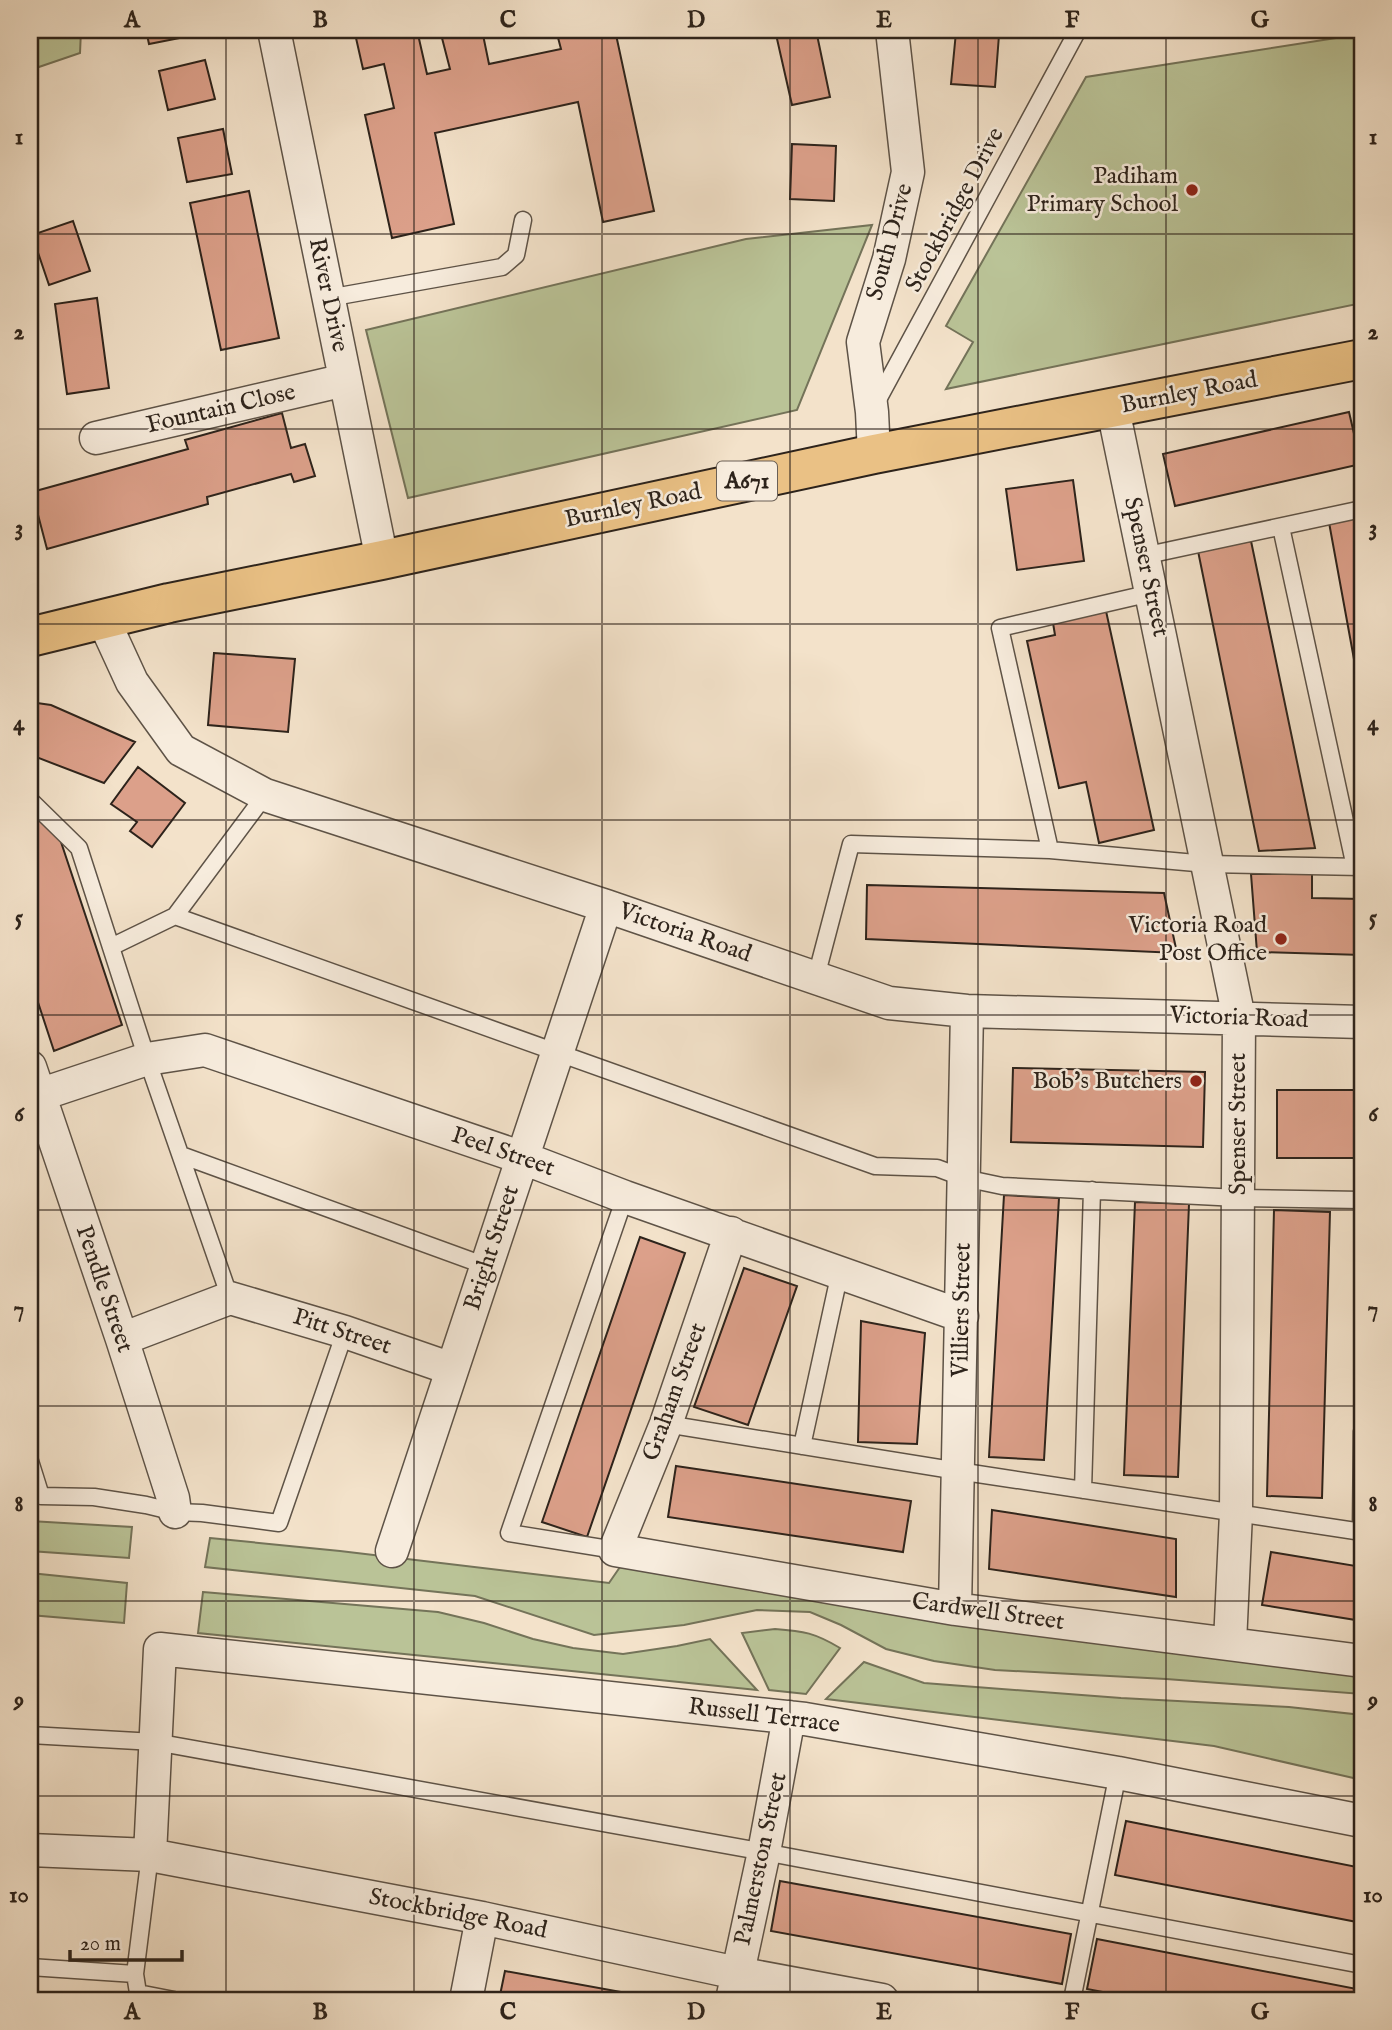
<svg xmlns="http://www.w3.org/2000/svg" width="1392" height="2030" font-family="'IM FELL English',serif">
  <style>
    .green { fill: #bac397; stroke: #747359; stroke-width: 2 }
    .building { fill: #dca08a; stroke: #2d231b; stroke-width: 2 }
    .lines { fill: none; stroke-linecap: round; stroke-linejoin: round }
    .service-casing { stroke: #5e5347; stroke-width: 19 }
    .minor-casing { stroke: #5e5347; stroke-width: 35 }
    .primary-casing { stroke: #2d231b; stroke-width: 42 }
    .service { stroke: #f7ecdd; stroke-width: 16 }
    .minor { stroke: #f7ecdd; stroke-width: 32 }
    .primary { stroke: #eac185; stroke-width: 38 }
    .grid { fill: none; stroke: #2d231b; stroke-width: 2; stroke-opacity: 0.55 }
    .poi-dot { fill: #8f2418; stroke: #f7ecdd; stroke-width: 2.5 }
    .labels { text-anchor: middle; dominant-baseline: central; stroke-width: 5; stroke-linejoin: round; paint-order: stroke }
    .shield { fill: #f7ecdd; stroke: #6a5f55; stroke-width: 2 }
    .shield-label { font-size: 23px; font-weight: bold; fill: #2d231b }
    .poi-label { font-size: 24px; fill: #2d231b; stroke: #f7ecdd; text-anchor: end }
    .street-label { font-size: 24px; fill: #2d231b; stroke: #f7ecdd }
    .neatline { fill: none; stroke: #2d231b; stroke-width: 2.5 }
    .grid-label { font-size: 23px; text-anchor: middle; font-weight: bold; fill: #2d231b }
  </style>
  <rect width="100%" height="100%" fill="#f3e2ca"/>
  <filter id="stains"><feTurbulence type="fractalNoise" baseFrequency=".00286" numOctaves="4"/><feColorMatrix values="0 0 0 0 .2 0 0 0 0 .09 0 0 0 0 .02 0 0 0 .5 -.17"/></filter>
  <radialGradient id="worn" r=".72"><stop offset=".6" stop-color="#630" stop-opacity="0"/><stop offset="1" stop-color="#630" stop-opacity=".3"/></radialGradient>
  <path class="green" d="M 30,30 L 81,30 L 80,53 L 30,70 Z
    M 1362,34 L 1362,303 L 946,389 L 973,342 L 946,326 L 1086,77 Z
    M 872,225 L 797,410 L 408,498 L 366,330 L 746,239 Z
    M 30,1521 L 132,1527 L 129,1558 L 30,1551 Z
    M 210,1538 L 340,1551 L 609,1583 L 620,1567 L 1362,1673 L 1362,1694 L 1166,1679 L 995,1670 L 934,1661 L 886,1649 L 841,1625 L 810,1612 L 757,1610 L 684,1625 L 594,1635 L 475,1596 L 205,1567 Z
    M 30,1573 L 127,1583 L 124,1623 L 30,1615 Z
    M 203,1592 L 438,1612 L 484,1623 L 533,1639 L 573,1648 L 623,1654 L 677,1646 L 710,1639 L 757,1690 L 198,1633 Z
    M 775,1629 C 804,1631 815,1633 840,1648 L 806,1694 L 769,1690 L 742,1633 Z
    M 864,1662 L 924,1683 L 1121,1698 L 1289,1707 L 1362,1715 L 1362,1780 L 1214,1746 L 826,1699 Z"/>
  <path class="building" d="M 146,30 L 199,30 L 200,34 L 149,44 Z
    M 393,30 L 417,30 L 427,74 L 450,69 L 442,38 L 482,30 L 489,64 L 561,49 L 556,30 L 615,30 L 654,211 L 603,222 L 578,102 L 435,133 L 454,224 L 392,238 L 365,115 L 394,108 L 384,64 L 363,69 L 356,38 Z
    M 775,30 L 816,30 L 830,97 L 792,105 Z
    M 956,32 L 999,35 L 995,87 L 951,84 Z
    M 205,60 L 215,99 L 168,110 L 159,71 Z
    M 223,129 L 232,174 L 187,182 L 178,138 Z
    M 792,144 L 836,146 L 834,201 L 790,199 Z
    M 249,191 L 279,338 L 221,350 L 190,203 Z
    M 73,221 L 90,271 L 49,285 L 32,235 Z
    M 97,298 L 109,388 L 67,394 L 55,304 Z
    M 1349,412 L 1361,464 L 1175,506 L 1163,454 Z
    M 282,413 L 291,448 L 305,444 L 315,476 L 294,482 L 291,474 L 207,497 L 208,504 L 47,549 L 32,492 L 188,449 L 185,440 Z
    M 1073,480 L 1084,561 L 1017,570 L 1006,489 Z
    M 1362,510 L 1362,703 L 1328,517 Z
    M 1251,541 L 1315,848 L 1259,851 L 1198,551 Z
    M 1106,611 L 1154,830 L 1099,843 L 1086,782 L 1059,788 L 1027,641 L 1055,635 L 1053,623 Z
    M 214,653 L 295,659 L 288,732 L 208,725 Z
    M 30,702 L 51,705 L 135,742 L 104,783 L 36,757 L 30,751 Z
    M 138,767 L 185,803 L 152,847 L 130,831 L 137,822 L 111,804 Z
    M 30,806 L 59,836 L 122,1025 L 54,1051 L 30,978 Z
    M 1251,874 L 1312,874 L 1312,898 L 1362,899 L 1362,955 L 1257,952 Z
    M 867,885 L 1164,893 L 1177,953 L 866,939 Z
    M 1013,1068 L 1205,1072 L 1203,1147 L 1011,1142 Z
    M 1277,1090 L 1362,1090 L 1362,1158 L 1277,1158 Z
    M 1004,1195 L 1059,1198 L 1044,1460 L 989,1457 Z
    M 1135,1202 L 1189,1204 L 1178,1477 L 1124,1475 Z
    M 1274,1210 L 1330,1212 L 1322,1498 L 1267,1496 Z
    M 640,1237 L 685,1253 L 587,1537 L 542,1522 Z
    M 744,1268 L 797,1286 L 748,1425 L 694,1407 Z
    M 861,1321 L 925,1333 L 917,1444 L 858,1442 Z
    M 676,1466 L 911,1501 L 903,1552 L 668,1517 Z
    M 992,1510 L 1176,1539 L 1176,1597 L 989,1569 Z
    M 1271,1552 L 1362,1567 L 1362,1621 L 1262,1605 Z
    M 1126,1821 L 1362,1868 L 1362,1923 L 1115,1875 Z
    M 780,1881 L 1071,1934 L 1062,1984 L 771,1931 Z
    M 1097,1939 L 1362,1990 L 1362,2000 L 1145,2000 L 1087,1989 Z
    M 505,1971 L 665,2000 L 499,2000 Z"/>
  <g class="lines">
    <defs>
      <path id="service" d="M 328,298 L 502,267 L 516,255 L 523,220
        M 874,407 L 1078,30
        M 1281,527 L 1355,867
        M 1143,556 L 1362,509
        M 30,800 L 79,848 L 147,1059 L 230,1298
        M 1050,850 L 1000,628 L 1151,593
        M 175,916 L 265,795
        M 111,947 L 175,916 L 875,1166 L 937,1168 L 964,1178 L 1002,1186 L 1238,1198 L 1362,1200
        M 816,977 L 851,844 L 1050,850 L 1207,864 L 1362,867
        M 181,1155 L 486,1266
        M 666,1424 L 958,1471 L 1362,1532
        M 802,1446 L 840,1272
        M 30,1461 L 41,1496 L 94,1497 L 146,1505 L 175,1512 L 202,1513 L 279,1523 L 345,1332
        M 1083,1490 L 1092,1190
        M 1361,1532 L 1362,1431
        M 615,1550 L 509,1533 L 625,1197
        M 30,1735 L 155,1742 L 764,1852 L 1362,1965
        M 150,1855 L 135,1974 L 138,1993 L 174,2000
        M 30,1967 L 135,1974
        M 1072,2000 L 1118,1773"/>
      <path id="minor" d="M 274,30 L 382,560
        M 1113,409 L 1239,1018 L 1236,1513 L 1230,1643
        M 96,438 L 345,380
        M 874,454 L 872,412 L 863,342 L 889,259 L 908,172 L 892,30
        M 103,619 L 132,682 L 181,750 L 265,795 L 606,906 L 889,1003 L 967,1011 L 1362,1022
        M 30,1067 L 122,1339 L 173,1498 L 175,1512
        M 39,1095 L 147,1059 L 205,1050 L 523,1158 L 625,1197 L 962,1316
        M 731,1233 L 666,1424 L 615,1550 L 955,1609 L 1362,1661
        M 122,1339 L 230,1298 L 345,1332 L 452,1369
        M 392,1551 L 606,906
        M 955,1609 L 967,1011
        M 30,1850 L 150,1855 L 482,1918 L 737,1973 L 882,2000
        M 150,1855 L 160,1649 L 805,1719 L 1118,1773 L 1362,1821
        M 466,2000 L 482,1918
        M 732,2000 L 764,1852 L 789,1717"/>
      <path id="primary" d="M 30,637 L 169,603 L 382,560 L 874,454 L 1362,359"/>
    </defs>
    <use href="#service" class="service-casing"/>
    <use href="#minor" class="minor-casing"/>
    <use href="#primary" class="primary-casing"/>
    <use href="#service" class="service"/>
    <use href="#minor" class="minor"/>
    <use href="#primary" class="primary"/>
  </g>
  <path class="grid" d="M 226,30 L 226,2000M 414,30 L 414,2000M 602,30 L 602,2000M 790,30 L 790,2000M 978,30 L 978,2000M 1166,30 L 1166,2000M 30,234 L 1362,234M 30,429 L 1362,429M 30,624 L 1362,624M 30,820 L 1362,820M 30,1015 L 1362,1015M 30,1210 L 1362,1210M 30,1406 L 1362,1406M 30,1601 L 1362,1601M 30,1796 L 1362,1796"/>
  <g class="poi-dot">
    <circle cx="1192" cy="190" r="7"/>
    <circle cx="1281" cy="939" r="7"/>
    <circle cx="1196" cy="1081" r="7"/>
  </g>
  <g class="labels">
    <rect class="shield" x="717" y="461.5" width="60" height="39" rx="5"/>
    <g class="shield-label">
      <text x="747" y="481">A671</text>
    </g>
    <g class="poi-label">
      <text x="1178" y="176">Padiham<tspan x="1178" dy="28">Primary School</tspan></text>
      <text x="1267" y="925">Victoria Road<tspan x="1267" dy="28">Post Office</tspan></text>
      <text x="1182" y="1081">Bob's Butchers</text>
    </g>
    <g class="street-label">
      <text transform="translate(955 210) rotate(-62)">Stockbridge Drive</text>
      <text transform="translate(890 242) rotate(-75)">South Drive</text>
      <text transform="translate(328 295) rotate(78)">River Drive</text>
      <text transform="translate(1189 393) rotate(-11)">Burnley Road</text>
      <text transform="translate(221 409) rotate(-13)">Fountain Close</text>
      <text transform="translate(633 506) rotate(-12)">Burnley Road</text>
      <text transform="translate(1146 567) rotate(78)">Spenser Street</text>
      <text transform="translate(685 933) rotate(19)">Victoria Road</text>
      <text transform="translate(1239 1018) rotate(2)">Victoria Road</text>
      <text transform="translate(1238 1124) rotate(-90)">Spenser Street</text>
      <text transform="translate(503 1152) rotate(19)">Peel Street</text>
      <text transform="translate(492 1248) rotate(-72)">Bright Street</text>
      <text transform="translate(104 1289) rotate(71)">Pendle Street</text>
      <text transform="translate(962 1310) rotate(-89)">Villiers Street</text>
      <text transform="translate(342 1332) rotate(18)">Pitt Street</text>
      <text transform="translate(675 1392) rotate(-70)">Graham Street</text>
      <text transform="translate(988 1612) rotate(8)">Cardwell Street</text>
      <text transform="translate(764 1716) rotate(7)">Russell Terrace</text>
      <text transform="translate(761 1859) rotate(-78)">Palmerston Street</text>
      <text transform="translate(458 1914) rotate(11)">Stockbridge Road</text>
    </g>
  </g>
  <rect width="1392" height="2030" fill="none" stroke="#f3e2ca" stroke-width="77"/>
  <path d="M70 1950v10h112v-10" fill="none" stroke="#2d231b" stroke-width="3.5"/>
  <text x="80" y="1950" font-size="21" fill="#2d231b" stroke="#f7ecdd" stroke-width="5" paint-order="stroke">20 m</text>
  <rect x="38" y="38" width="1316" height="1954" class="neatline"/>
  <g class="grid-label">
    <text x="132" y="27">A</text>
    <text x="320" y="27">B</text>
    <text x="508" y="27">C</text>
    <text x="696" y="27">D</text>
    <text x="884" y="27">E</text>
    <text x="1072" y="27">F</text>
    <text x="1260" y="27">G</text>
    <text x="19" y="144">1</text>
    <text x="1373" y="144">1</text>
    <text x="19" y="339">2</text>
    <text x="1373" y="339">2</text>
    <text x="19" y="535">3</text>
    <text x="1373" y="535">3</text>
    <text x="19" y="730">4</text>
    <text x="1373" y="730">4</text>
    <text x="19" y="925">5</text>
    <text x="1373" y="925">5</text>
    <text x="19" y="1121">6</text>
    <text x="1373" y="1121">6</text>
    <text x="19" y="1316">7</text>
    <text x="1373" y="1316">7</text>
    <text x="19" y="1511">8</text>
    <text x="1373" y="1511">8</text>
    <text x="19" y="1707">9</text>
    <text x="1373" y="1707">9</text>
    <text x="19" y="1902">10</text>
    <text x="1373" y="1902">10</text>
    <text x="132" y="2019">A</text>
    <text x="320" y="2019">B</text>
    <text x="508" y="2019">C</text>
    <text x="696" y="2019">D</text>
    <text x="884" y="2019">E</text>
    <text x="1072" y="2019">F</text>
    <text x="1260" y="2019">G</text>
  </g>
  <rect width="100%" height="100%" filter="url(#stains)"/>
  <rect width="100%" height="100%" fill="url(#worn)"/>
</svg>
